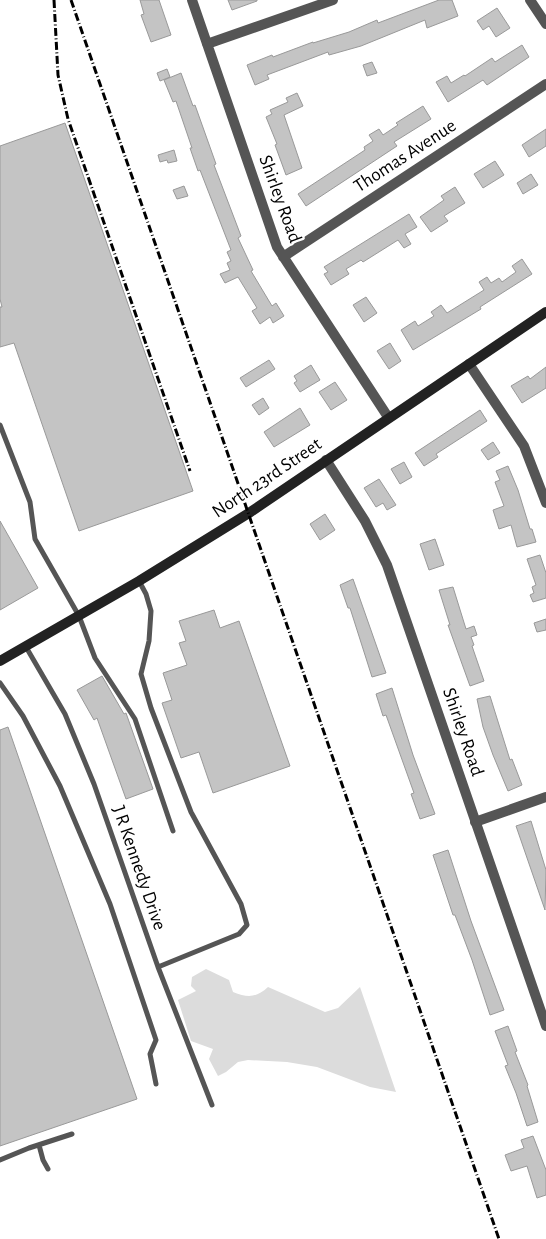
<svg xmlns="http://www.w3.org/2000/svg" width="546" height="1239" font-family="'Alegreya Sans',sans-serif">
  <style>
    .green { fill: #dcdcdc }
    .building { fill: #c4c4c4; stroke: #999 }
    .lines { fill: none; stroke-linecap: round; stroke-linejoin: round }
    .service { stroke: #555; stroke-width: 5 }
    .minor { stroke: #555; stroke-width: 10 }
    .secondary { stroke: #222; stroke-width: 10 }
    .rail { stroke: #000; stroke-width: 3; stroke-dasharray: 8 2.5 1 2.5; stroke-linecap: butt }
    .labels { text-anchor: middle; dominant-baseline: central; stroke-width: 4.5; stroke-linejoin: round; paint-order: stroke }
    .street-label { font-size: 19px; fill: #000; stroke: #fff }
  </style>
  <rect width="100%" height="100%" fill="#fff"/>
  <path class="green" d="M 206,969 L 229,980 L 233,992 C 248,998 256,998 268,987 L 325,1012 L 338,1008 L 360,987 L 396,1092 L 370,1087 L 317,1067 L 287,1062 L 248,1060 L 238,1062 L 226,1072 L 218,1076 L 209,1059 L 213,1049 L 191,1041 L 178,1000 L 196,991 L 191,986 L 192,977 Z"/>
  <path class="building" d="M 140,0 L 159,0 L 171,35 L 151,42 L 141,15 L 144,14 Z
    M 228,0 L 257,0 L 257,1 L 232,10 Z
    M 439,0 L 452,0 L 458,16 L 427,28 L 425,20 L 361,46 L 329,55 L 328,52 L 267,75 L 269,79 L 255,85 L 247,65 L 272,55 L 273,57 L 313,42 L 313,43 L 349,32 L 377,20 L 378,23 Z
    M 497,8 L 510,28 L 496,37 L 489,26 L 483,30 L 477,21 Z
    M 522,45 L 529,57 L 487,85 L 483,80 L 448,102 L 436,82 L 447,76 L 451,83 L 464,75 L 465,76 L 492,58 L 495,62 Z
    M 372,62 L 377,73 L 367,76 L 363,65 Z
    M 167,69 L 170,77 L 160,81 L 157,73 Z
    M 181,73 L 193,106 L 195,105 L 216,164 L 214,165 L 241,236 L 238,238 L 253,270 L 251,271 L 272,306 L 276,303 L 284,316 L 273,323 L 270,317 L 260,324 L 252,311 L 257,308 L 238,277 L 225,283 L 220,274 L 230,270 L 227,263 L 231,261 L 227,252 L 231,250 L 200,170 L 198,171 L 190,148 L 192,148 L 176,101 L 173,102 L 164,80 Z
    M 297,93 L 303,106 L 284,115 L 302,168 L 286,175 L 275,145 L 277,144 L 266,117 L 272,114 L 270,110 L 288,102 L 286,98 Z
    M 423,106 L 431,119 L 394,142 L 397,146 L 306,206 L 298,194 L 365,150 L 364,147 L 373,141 L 369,135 L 379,129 L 383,135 L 398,125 L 396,123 Z
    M 65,123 L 193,491 L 79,531 L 14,343 L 0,347 L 0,307 L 2,307 L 0,299 L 0,146 Z
    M 546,129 L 546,146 L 529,157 L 522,145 Z
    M 174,150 L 177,161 L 168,163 L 167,160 L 160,162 L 158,155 Z
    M 495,161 L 504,175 L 483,188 L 474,174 Z
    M 531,174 L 538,185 L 523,194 L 517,183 Z
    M 184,186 L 188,196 L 177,199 L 173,190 Z
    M 455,187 L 465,203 L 444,216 L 448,221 L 431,232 L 420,217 L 444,200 L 441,196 Z
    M 409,214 L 417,227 L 405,234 L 411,244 L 404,248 L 398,240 L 363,262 L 361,260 L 346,269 L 349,274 L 331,285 L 324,274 L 328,272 L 324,267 Z
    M 522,259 L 532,274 L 480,307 L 481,309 L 413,350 L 401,330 L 415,321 L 418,326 L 434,316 L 431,312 L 441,305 L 447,313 L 484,290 L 479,282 L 487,277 L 491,283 L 499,278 L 502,282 L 516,272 L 512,266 Z
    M 366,297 L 377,313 L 364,322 L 353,305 Z
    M 390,343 L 401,361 L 389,369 L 377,351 Z
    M 269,360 L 275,369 L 246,387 L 240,378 Z
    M 311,365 L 320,380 L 300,392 L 294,383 L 297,381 L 294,376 Z
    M 546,367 L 546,388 L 522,403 L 511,386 L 528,376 L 530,379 Z
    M 335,382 L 347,400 L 331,410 L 319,392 Z
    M 263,398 L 269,408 L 259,415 L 252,405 Z
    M 300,408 L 310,425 L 274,447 L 264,432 Z
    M 480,410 L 487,421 L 436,454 L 438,457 L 424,466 L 415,453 Z
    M 493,442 L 500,453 L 488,460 L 481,450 Z
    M 404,462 L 412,477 L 400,484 L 391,469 Z
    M 508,466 L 518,490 L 530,529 L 532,529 L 536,542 L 517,547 L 511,525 L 499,529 L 493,510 L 504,506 L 495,482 L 500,480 L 496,471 Z
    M 379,479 L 396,505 L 387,510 L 383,503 L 376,507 L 364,488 Z
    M 325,514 L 335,530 L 320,540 L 310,524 Z
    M 0,521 L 38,588 L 0,610 Z
    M 435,539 L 444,565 L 429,570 L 420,544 Z
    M 540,555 L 546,573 L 546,598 L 533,602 L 530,595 L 534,593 L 532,587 L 536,585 L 527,559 Z
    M 353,579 L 386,673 L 372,677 L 350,608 L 348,608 L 340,585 Z
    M 453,587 L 466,629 L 474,626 L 477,635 L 471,637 L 474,645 L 472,646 L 484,681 L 470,686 L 448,625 L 450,625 L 439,590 Z
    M 214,610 L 220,628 L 239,621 L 290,766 L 213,793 L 199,752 L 181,758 L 162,703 L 172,700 L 163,673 L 187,665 L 179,643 L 186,641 L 179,621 Z
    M 546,619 L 546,630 L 537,632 L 534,623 Z
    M 102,676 L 124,714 L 126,713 L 153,789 L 126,799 L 97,718 L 94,720 L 77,690 Z
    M 392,688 L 413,755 L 435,814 L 420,819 L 411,794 L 414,793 L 386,715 L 383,716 L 376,694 Z
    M 490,696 L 510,760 L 512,759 L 522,785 L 508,791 L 493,755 L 483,727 L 477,699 Z
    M 8,727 L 137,1099 L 0,1146 L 0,730 Z
    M 531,821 L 546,870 L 545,910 L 516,826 Z
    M 448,850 L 471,921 L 504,1010 L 490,1015 L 472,960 L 455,915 L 453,915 L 433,855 Z
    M 508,1026 L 517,1051 L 515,1052 L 528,1085 L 527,1086 L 538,1122 L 527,1126 L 516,1093 L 505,1066 L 508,1065 L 495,1031 Z
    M 533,1136 L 546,1170 L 546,1195 L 537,1198 L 527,1166 L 511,1171 L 505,1155 L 524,1148 L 521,1140 Z"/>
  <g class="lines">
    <path class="service" d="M 0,425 L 30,502 L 35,539 L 79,616 L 95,658 L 135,719 L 173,831
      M 139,581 L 146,594 L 151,611 L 149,641 L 141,674 L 151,708 L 191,812 L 241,904 L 247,925 L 239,934 L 158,967
      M 26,647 L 65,714 L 94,784 L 158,967 L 212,1105
      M 0,683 L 23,716 L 60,786 L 110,904 L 156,1040 L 150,1054 L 156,1084
      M 39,1145 L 43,1160 L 48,1169
      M 0,1160 L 29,1148 L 72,1134"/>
    <path class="minor" d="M 192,0 L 277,247 L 388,417
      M 530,0 L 546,24
      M 207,44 L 333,0
      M 283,257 L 546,84
      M 469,364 L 524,446 L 546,503
      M 326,460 L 365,521 L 387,565 L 546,1026
      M 475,822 L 546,797"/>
    <path class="secondary" d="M 0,661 L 139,581 L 249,513 L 546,312"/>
    <path class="rail" d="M 54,0 L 58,75 L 68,119 L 190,471
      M 71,0 L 499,1239"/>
  </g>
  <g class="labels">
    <g class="street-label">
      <text transform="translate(405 156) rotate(-33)">Thomas Avenue</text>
      <text transform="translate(280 199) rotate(70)">Shirley Road</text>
      <text transform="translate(267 478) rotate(-34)">North 23rd Street</text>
      <text transform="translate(463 732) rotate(71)">Shirley Road</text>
      <text transform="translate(139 868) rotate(71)">J R Kennedy Drive</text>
    </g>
  </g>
</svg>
